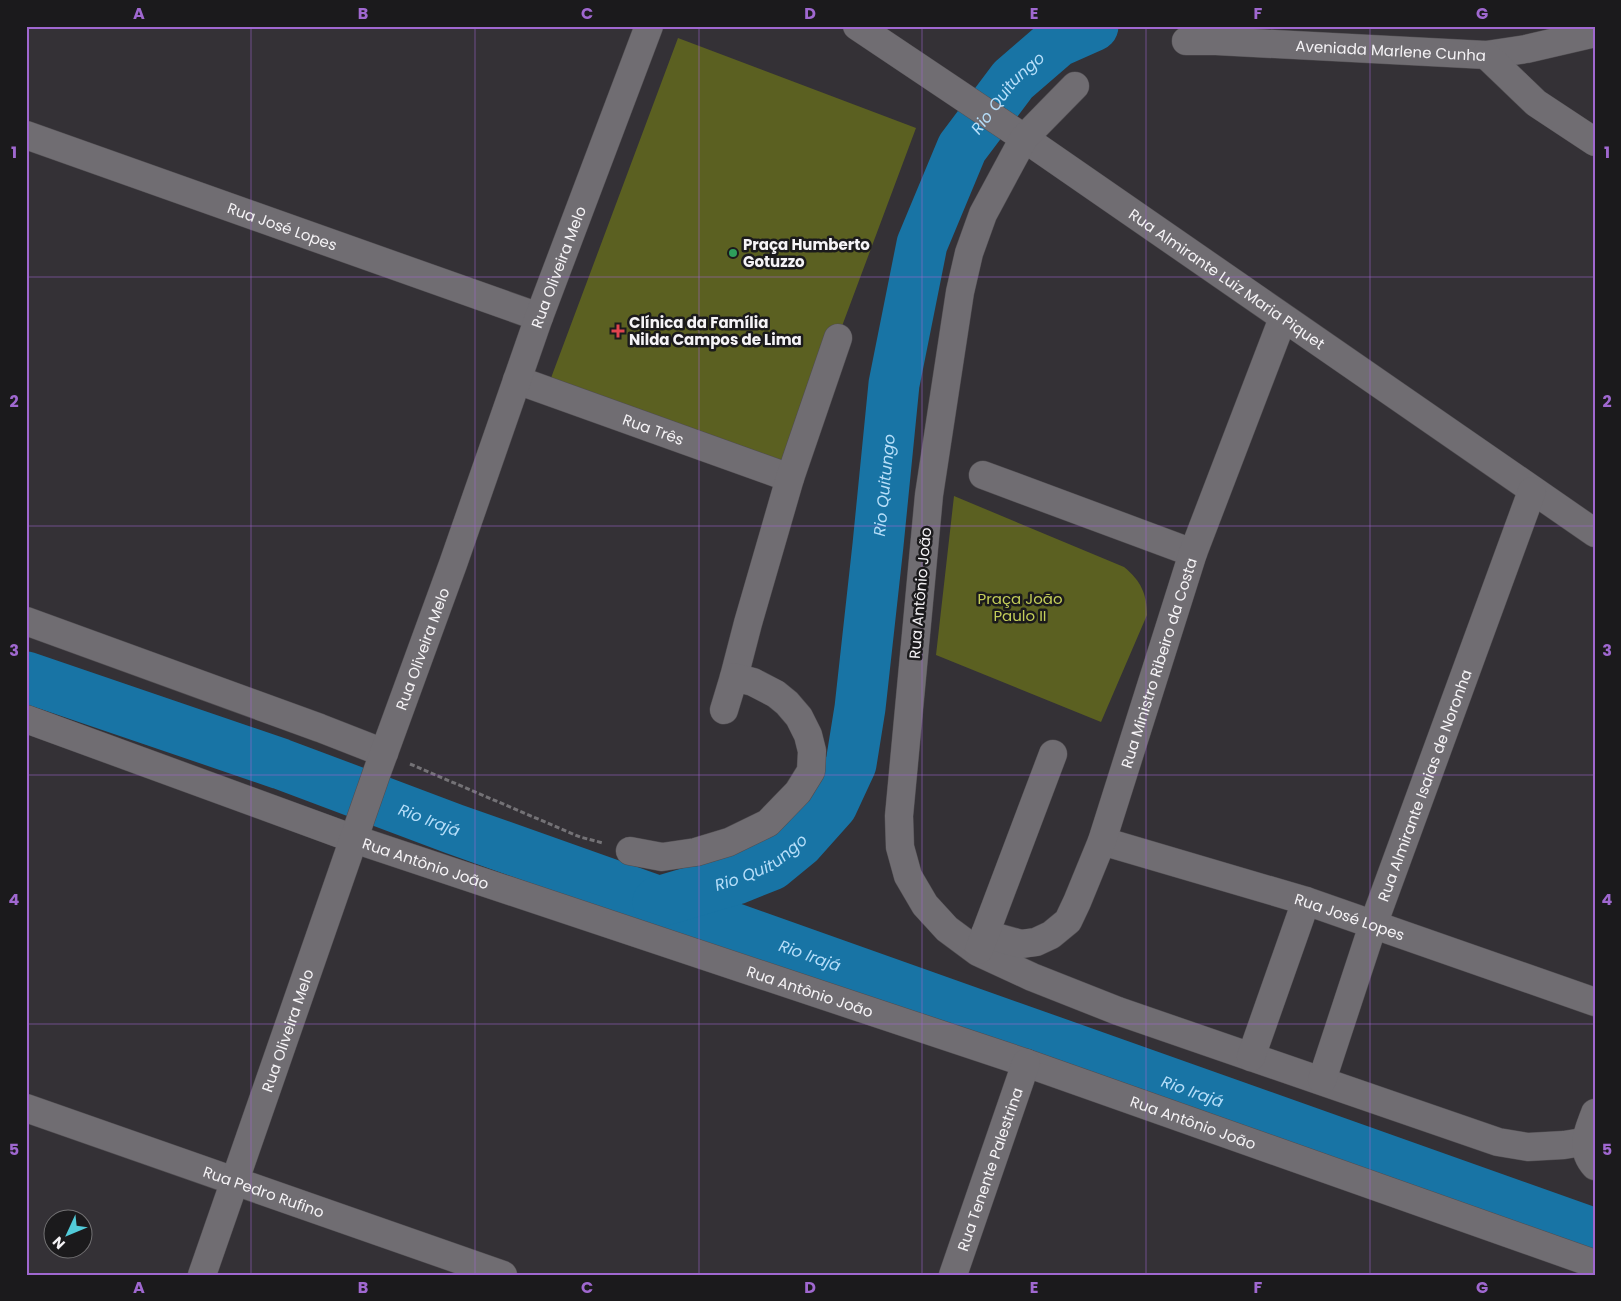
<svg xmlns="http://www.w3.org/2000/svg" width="1621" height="1301" font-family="Poppins,sans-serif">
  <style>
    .green { fill: #5b6021 }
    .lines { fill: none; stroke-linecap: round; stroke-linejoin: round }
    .river { stroke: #1874a5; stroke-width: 51 }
    .minor-casing { stroke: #504d51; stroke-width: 29 }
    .path { stroke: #747276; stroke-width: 3; stroke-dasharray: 5 2.5; stroke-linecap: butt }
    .minor { stroke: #706d72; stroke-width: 28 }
    .grid { fill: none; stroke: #a068d0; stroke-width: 1; stroke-opacity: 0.55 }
    .leisure-dot { fill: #2e9e5b; stroke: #1b1a1c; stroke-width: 2 }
    .health-dot { fill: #e0444e; stroke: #1b1a1c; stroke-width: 2 }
    .labels { text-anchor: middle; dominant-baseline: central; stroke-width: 5; stroke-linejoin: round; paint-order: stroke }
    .street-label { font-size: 15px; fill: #f5f3f6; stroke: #1b1a1c }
    .poi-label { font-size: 15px; font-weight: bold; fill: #f5f3f6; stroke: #1b1a1c; text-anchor: start }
    .park-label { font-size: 15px; fill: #c4ce59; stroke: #1b1a1c }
    .water-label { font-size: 16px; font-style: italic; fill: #b6def9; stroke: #1b1a1c }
    .neatline { fill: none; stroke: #a068d0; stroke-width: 2 }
    .grid-label { font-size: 16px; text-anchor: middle; font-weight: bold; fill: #a068d0 }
  </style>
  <rect width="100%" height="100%" fill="#343136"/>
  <path class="green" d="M 678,38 L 916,128 L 789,468 L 551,378 Z
    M 954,496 L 1124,567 C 1141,581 1147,594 1147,615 L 1101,722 L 936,655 Z"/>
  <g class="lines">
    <g class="river">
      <path id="s1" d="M 26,677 L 281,764 L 454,829 L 1595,1234"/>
      <path id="s2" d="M 658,902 L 736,879 L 771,865 L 799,842 L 832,805 L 851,764 L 860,708 L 878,545 L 894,384 L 922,244 L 962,148 L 1013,80 L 1057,42 L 1093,26"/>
    </g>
    <defs>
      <g id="minor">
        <path id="s3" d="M 857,26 L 1024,138 L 1595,533"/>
        <path id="s4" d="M 1186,41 L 1216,41 L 1486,55 L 1526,49 L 1595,33"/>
        <path d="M 1486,55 L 1536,103 L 1595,142"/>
        <path d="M 1075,86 L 1024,138 L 983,214 L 969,253 L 960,292 L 929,495 L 899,816 L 900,847 L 908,876 L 925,905 L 947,929 L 978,952 L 1032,977 L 1118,1011 L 1498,1142 L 1528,1147 L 1564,1145 L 1595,1140"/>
        <path id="s5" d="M 26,135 L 539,317"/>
        <path id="s6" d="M 517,380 L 790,478"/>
        <path d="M 983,475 L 1193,553"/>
        <path d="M 26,621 L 320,728 L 384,753"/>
        <path d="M 734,677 L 748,623 L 790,478 L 838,338"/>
        <path id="s7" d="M 26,719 L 354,839 L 1026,1063 L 1595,1264"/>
        <path id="s8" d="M 1102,841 L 1306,901 L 1595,1002"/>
        <path d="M 630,851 L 662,857 L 696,852 L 729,842 L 768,823 L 798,792 L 811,771 L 812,751 L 808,735 L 799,717 L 787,703 L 776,694 L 753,682 L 734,677 L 724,710"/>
        <path id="s9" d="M 985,934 L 1021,944 L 1036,942 L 1051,935 L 1068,921 L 1077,902 L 1102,841 L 1193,553 L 1283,318"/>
        <path d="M 979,950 L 1053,754"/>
        <path d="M 1251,1057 L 1306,901"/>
        <path id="s10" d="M 1322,1080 L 1373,925 L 1532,491"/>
        <path id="s11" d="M 26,1108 L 503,1275"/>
        <path d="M 1595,1113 C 1588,1132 1579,1148 1595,1166"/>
        <path id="s12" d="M 202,1275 L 377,772 L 453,564 L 539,317 L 649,26"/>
        <path id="s13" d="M 953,1275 L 1026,1063"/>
      </g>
    </defs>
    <use href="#minor" class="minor-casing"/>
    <path class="path" d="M 410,764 L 580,837 L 603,843"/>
    <use href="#minor" class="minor"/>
  </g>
  <path class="grid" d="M 251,26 L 251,1275M 475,26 L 475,1275M 699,26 L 699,1275M 922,26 L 922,1275M 1146,26 L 1146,1275M 1370,26 L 1370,1275M 26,277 L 1595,277M 26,526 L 1595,526M 26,775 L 1595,775M 26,1024 L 1595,1024"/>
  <circle class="leisure-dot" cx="733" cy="253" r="5"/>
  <path class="health-dot" d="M615.5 323.5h5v5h5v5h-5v5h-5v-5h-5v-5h5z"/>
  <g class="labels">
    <g class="street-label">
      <text stroke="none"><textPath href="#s4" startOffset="205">Aveniada Marlene Cunha</textPath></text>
      <text stroke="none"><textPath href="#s5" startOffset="272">Rua José Lopes</textPath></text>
      <text stroke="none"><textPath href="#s12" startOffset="1069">Rua Oliveira Melo</textPath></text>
      <text stroke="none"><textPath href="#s3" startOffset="448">Rua Almirante Luiz Maria Piquet</textPath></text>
      <text stroke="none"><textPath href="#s6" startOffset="145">Rua Três</textPath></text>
      <text transform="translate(920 593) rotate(-85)">Rua Antônio João</text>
      <text stroke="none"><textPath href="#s12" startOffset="664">Rua Oliveira Melo</textPath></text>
      <text stroke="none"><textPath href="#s9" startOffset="365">Rua Ministro Ribeiro da Costa</textPath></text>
      <text stroke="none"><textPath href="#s10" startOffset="312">Rua Almirante Isaias de Noronha</textPath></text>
      <text stroke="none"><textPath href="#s7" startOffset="425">Rua Antônio João</textPath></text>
      <text stroke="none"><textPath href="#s8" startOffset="259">Rua José Lopes</textPath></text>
      <text stroke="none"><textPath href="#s7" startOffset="830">Rua Antônio João</textPath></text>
      <text stroke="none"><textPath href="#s12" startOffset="259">Rua Oliveira Melo</textPath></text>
      <text stroke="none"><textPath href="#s7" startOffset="1235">Rua Antônio João</textPath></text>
      <text stroke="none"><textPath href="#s13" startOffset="112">Rua Tenente Palestrina</textPath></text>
      <text stroke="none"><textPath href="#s11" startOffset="252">Rua Pedro Rufino</textPath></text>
    </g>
    <g class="poi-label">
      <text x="743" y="244">Praça Humberto<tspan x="743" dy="17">Gotuzzo</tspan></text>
      <text x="629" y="322">Clínica da Família<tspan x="629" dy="17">Nilda Campos de Lima</tspan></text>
    </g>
    <g class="park-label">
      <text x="1020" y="598">Praça João<tspan x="1020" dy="17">Paulo II</tspan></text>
    </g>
    <g class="water-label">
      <text stroke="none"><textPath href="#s2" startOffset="951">Rio Quitungo</textPath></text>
      <text stroke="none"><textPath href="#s2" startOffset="531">Rio Quitungo</textPath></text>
      <text stroke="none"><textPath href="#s1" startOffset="428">Rio Irajá</textPath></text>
      <text stroke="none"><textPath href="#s2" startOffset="111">Rio Quitungo</textPath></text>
      <text stroke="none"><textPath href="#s1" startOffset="832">Rio Irajá</textPath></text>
      <text stroke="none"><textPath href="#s1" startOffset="1238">Rio Irajá</textPath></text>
    </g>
  </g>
  <rect width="1621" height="1301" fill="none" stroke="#1b1a1c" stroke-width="55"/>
  <g transform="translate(68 1234) rotate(226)"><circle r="24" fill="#1b1a1c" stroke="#727173"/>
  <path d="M0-4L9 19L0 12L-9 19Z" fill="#52cbd9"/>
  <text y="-8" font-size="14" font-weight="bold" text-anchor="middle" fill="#f5f3f6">N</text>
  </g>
  <rect x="28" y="28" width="1566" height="1246" class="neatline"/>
  <g class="grid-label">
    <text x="139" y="19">A</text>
    <text x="363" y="19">B</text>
    <text x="587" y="19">C</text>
    <text x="810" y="19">D</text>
    <text x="1034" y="19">E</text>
    <text x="1258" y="19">F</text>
    <text x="1482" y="19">G</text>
    <text x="14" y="158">1</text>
    <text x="1607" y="158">1</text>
    <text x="14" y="407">2</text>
    <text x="1607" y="407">2</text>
    <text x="14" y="656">3</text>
    <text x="1607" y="656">3</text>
    <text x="14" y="905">4</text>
    <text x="1607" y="905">4</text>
    <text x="14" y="1155">5</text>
    <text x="1607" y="1155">5</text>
    <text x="139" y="1293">A</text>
    <text x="363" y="1293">B</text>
    <text x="587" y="1293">C</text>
    <text x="810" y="1293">D</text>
    <text x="1034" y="1293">E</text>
    <text x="1258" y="1293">F</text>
    <text x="1482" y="1293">G</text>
  </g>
</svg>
